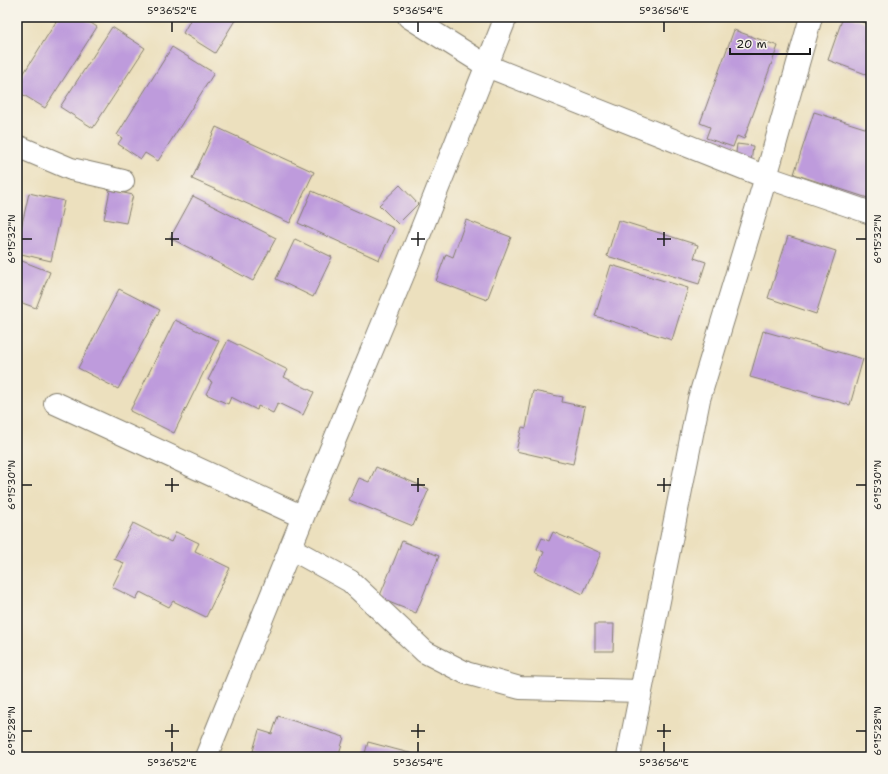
<svg xmlns="http://www.w3.org/2000/svg" width="888" height="774" font-family="'Shantell Sans',sans-serif">
  <style>
    .building { fill: #be9bdc }
    .lines { fill: none; stroke-linecap: round; stroke-linejoin: round }
    .street-casing { stroke: #847e6d; stroke-width: 24 }
    .street { stroke: #fff; stroke-width: 22 }
    .ticks { fill: none; stroke: #1c1c1c; stroke-width: 1.5 }
    .neatline { fill: none; stroke: #1c1c1c; stroke-width: 1.5 }
    .ticks-label { font-size: 10px; text-anchor: middle; fill: #1c1c1c }
  </style>
  <rect width="100%" height="100%" fill="#f7f3e8"/>
  <filter id="ink" filterUnits="userSpaceOnUse"><feTurbulence type="fractalNoise" baseFrequency=".025" numOctaves="2"/><feDisplacementMap in="SourceGraphic" scale="8" xChannelSelector="R" yChannelSelector="G"/><feConvolveMatrix kernelMatrix="1 2 1 2 8 2 1 2 1" color-interpolation-filters="sRGB"/></filter>
  <filter id="wash" filterUnits="userSpaceOnUse"><feTurbulence type="fractalNoise" baseFrequency=".012" numOctaves="4" result="noise"/><feDisplacementMap in="SourceGraphic" scale="16" xChannelSelector="R" yChannelSelector="G"/><feGaussianBlur stdDeviation="0.9" result="paint"/><feColorMatrix in="noise" values="0 0 0 0 0 0 0 0 0 0 0 0 0 0 0 0 0 1.4 0 .05"/><feComposite in="paint" operator="in"/></filter>
  <g filter="url(#wash)">
    <rect width="100%" height="100%" fill="#ece0be"/>
    <g id="blocks">
      <path class="building" d="M 59,17 L 82,17 L 97,27 L 45,108 L 17,91 L 17,84 Z
        M 192,17 L 237,17 L 215,53 L 183,33 Z
        M 843,17 L 848,17 L 871,25 L 871,76 L 828,60 Z
        M 112,27 L 145,48 L 93,128 L 60,107 Z
        M 734,30 L 778,46 L 744,139 L 737,136 L 733,147 L 706,138 L 710,127 L 700,123 Z
        M 172,47 L 214,73 L 158,161 L 145,153 L 141,159 L 118,144 L 122,138 L 117,135 Z
        M 814,112 L 871,130 L 871,199 L 794,174 Z
        M 216,127 L 314,172 L 290,223 L 192,179 Z
        M 737,144 L 753,146 L 751,163 L 735,161 Z
        M 400,185 L 418,204 L 398,224 L 379,205 Z
        M 110,190 L 133,195 L 126,223 L 104,219 Z
        M 312,191 L 394,228 L 379,260 L 298,223 Z
        M 29,193 L 64,201 L 51,261 L 17,253 L 17,246 Z
        M 193,196 L 276,238 L 253,281 L 170,238 Z
        M 466,220 L 511,237 L 487,300 L 436,281 L 446,254 L 453,257 Z
        M 618,220 L 698,245 L 694,258 L 706,262 L 699,284 L 607,256 Z
        M 788,236 L 836,251 L 816,314 L 768,298 Z
        M 295,239 L 332,257 L 313,297 L 276,279 Z
        M 17,259 L 50,272 L 36,308 L 17,301 Z
        M 611,265 L 688,288 L 672,340 L 595,316 Z
        M 119,289 L 160,310 L 118,389 L 78,368 Z
        M 175,320 L 219,341 L 174,433 L 130,411 Z
        M 763,331 L 863,359 L 850,405 L 750,377 Z
        M 228,340 L 288,370 L 284,377 L 314,392 L 303,415 L 278,403 L 273,413 L 258,406 L 257,410 L 231,397 L 228,404 L 206,394 L 212,382 L 208,380 Z
        M 533,391 L 563,397 L 562,402 L 585,407 L 573,464 L 516,451 L 522,427 L 526,428 Z
        M 376,467 L 429,489 L 413,526 L 349,500 L 359,478 L 369,482 Z
        M 133,523 L 171,542 L 176,532 L 199,543 L 195,551 L 230,568 L 206,617 L 173,601 L 169,607 L 140,592 L 136,599 L 112,587 L 124,563 L 114,559 Z
        M 553,532 L 601,553 L 583,594 L 535,572 L 544,552 L 537,549 L 542,538 L 549,541 Z
        M 402,541 L 439,556 L 416,613 L 379,598 Z
        M 595,624 L 614,624 L 613,651 L 595,651 Z
        M 278,716 L 344,737 L 338,757 L 270,757 L 253,751 L 259,730 L 272,734 Z
        M 368,742 L 413,754 L 412,757 L 364,757 Z"/>
    </g>
  </g>
  <g filter="url(#ink)">
    <use href="#blocks" fill-opacity="0" stroke="#847e6d" stroke-width="1"/>
    <g class="lines">
      <defs>
        <path id="street" d="M 409,17 L 487,66 L 766,177 L 871,213
          M 17,146 L 71,169 L 123,181
          M 55,403 L 303,517
          M 290,548 L 350,581 L 425,652 L 466,673 L 520,688 L 641,691
          M 206,757 L 311,497 L 408,263 L 506,17
          M 628,757 L 699,399 L 766,177 L 811,17"/>
      </defs>
      <use href="#street" class="street-casing"/>
      <use href="#street" class="street"/>
    </g>
  </g>
  <path class="ticks" d="M 172,22 L 172,32M 418,22 L 418,32M 664,22 L 664,32M 172,232 L 172,246M 418,232 L 418,246M 664,232 L 664,246M 22,239 L 32,239M 165,239 L 179,239M 411,239 L 425,239M 657,239 L 671,239M 856,239 L 866,239M 172,478 L 172,492M 418,478 L 418,492M 664,478 L 664,492M 22,485 L 32,485M 165,485 L 179,485M 411,485 L 425,485M 657,485 L 671,485M 856,485 L 866,485M 172,724 L 172,738M 418,724 L 418,738M 664,724 L 664,738M 22,731 L 32,731M 165,731 L 179,731M 411,731 L 425,731M 657,731 L 671,731M 856,731 L 866,731M 172,742 L 172,752M 418,742 L 418,752M 664,742 L 664,752"/>
  <rect width="888" height="774" fill="none" stroke="#f7f3e8" stroke-width="44"/>
  <path d="M730 48v6h80v-6" fill="none" stroke="#1c1c1c" stroke-width="2"/>
  <text x="736" y="48" font-size="12" fill="#1c1c1c" stroke="#f7f3e8" stroke-width="3" paint-order="stroke">20 m</text>
  <rect x="22" y="22" width="844" height="730" class="neatline"/>
  <g class="ticks-label">
    <text x="172" y="14">5°36'52"E</text>
    <text x="418" y="14">5°36'54"E</text>
    <text x="664" y="14">5°36'56"E</text>
    <text transform="translate(11 239) rotate(-90)" y="4">6°15'32"N</text>
    <text transform="translate(877 239) rotate(-90)" y="4">6°15'32"N</text>
    <text transform="translate(11 485) rotate(-90)" y="4">6°15'30"N</text>
    <text transform="translate(877 485) rotate(-90)" y="4">6°15'30"N</text>
    <text transform="translate(11 731) rotate(-90)" y="4">6°15'28"N</text>
    <text transform="translate(877 731) rotate(-90)" y="4">6°15'28"N</text>
    <text x="172" y="766">5°36'52"E</text>
    <text x="418" y="766">5°36'54"E</text>
    <text x="664" y="766">5°36'56"E</text>
  </g>
</svg>
